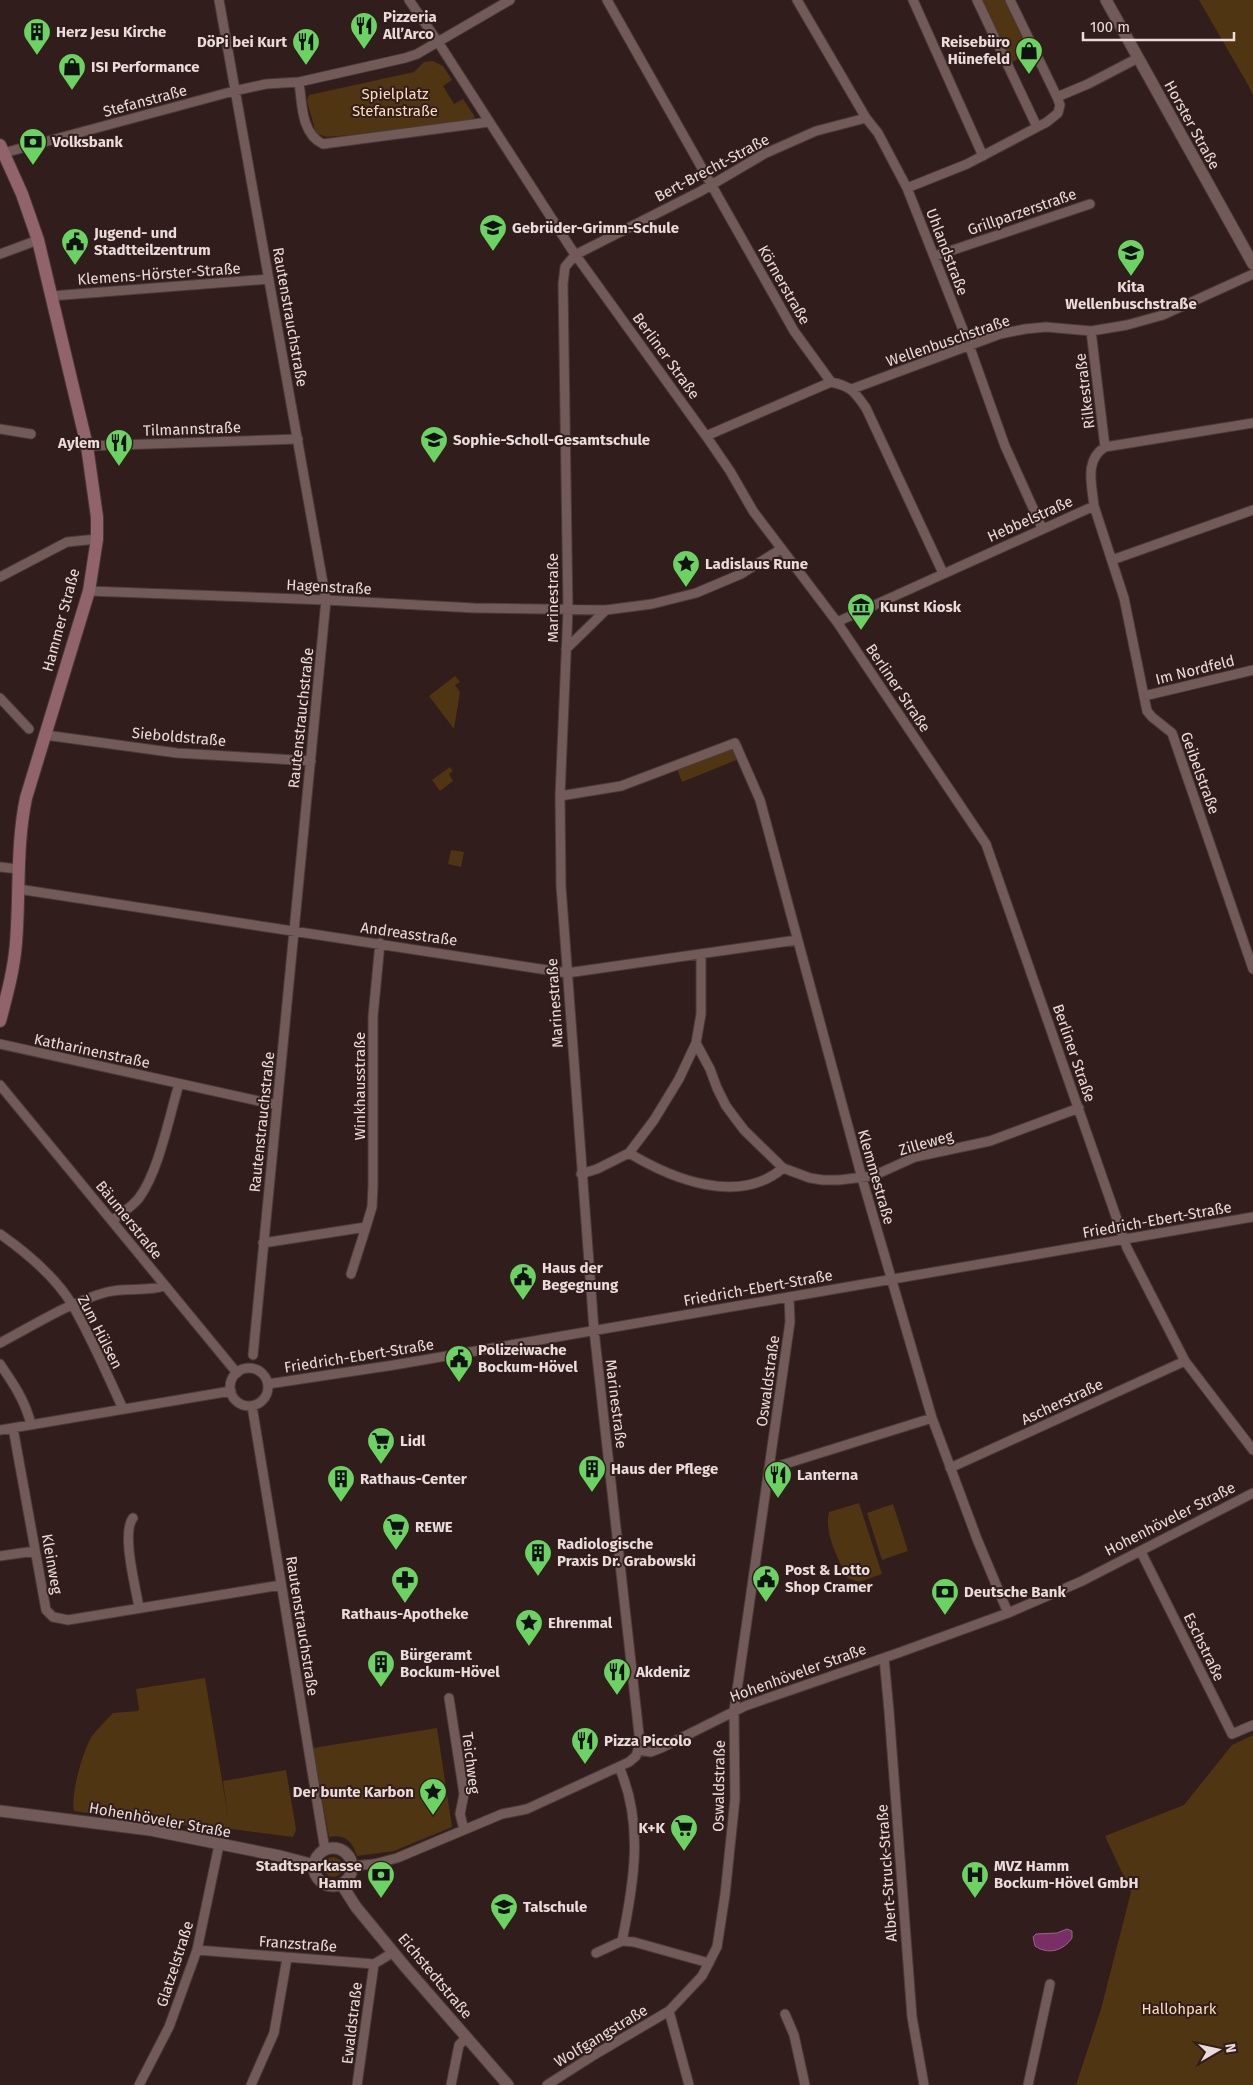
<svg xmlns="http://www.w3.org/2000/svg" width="1253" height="2085" font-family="'Fira Sans',sans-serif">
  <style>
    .green { fill: #4f3511 }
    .water { fill: #792f65; stroke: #9b6388 }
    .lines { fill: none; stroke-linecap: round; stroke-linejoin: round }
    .minor-casing { stroke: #4a3a39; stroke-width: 11 }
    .tertiary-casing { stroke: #4a3a39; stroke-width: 13 }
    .secondary-casing { stroke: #4a3a39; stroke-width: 14 }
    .minor { stroke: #715a57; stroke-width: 9 }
    .tertiary { stroke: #715a57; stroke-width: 11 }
    .secondary { stroke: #90646a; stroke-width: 12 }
    .labels { text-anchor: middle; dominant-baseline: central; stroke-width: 4; stroke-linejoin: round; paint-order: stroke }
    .poi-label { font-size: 15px; font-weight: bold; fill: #eadcda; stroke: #311d1b; text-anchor: start }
    .park-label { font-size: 15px; fill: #fedeb8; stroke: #311d1b }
    .street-label { font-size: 15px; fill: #eadcda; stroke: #311d1b }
  </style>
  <rect width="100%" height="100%" fill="#311d1b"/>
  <path class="green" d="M 982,0 L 1005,0 L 1031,53 L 1010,63 Z
    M 1199,0 L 1253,0 L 1253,95 L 1247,83 Z
    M 433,61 L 443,66 L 452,80 L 443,86 L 454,104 L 463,99 L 475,117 L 471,120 L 349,135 L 326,137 L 316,133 L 307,101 L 309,95 L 414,72 L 424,62 Z
    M 455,676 L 460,682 L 455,685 L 460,692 L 454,729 L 429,696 Z
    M 733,747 L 739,759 L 682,782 L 677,769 Z
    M 450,767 L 453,771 L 449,774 L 453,781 L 440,791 L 432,780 Z
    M 451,850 L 464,852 L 461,867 L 448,864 Z
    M 859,1503 L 882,1574 L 859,1582 L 847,1578 C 838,1558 824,1534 829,1512 Z
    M 893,1504 L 908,1551 L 882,1560 L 867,1513 Z
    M 205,1678 L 228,1816 L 223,1781 L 286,1770 L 295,1823 L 296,1830 L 293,1837 L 231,1829 L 152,1823 L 74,1811 C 70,1796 83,1750 92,1736 C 98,1728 106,1721 113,1713 L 138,1711 L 139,1709 L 136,1689 Z
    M 437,1728 L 452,1827 L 394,1851 L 357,1856 C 352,1841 345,1834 329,1837 L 313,1748 Z
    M 1253,1735 L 1253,2085 L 1076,2085 L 1101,2009 L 1131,1892 L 1105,1836 L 1184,1805 L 1232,1745 Z
    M323 1867a10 10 0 1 1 20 0a10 10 0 1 1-20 0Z"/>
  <path class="water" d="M 1067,1929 L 1072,1931 L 1072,1938 C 1063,1951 1048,1955 1035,1946 L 1033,1937 L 1036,1934 L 1057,1933 Z"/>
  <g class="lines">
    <defs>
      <path id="minor" d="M 219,0 L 326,600 L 253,1355
        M 409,0 L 438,42 L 572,250 L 706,436 L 730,471 L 753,511 L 837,622 L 986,844 L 1127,1248 L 1185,1361 L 1253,1450
        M 607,0 L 794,331 L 831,382 C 851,386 855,392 866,408 L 943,573
        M 797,0 L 866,118 L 878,133 L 907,188 L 969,345 L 1005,446 L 1042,528
        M 913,0 L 983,156
        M 977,0 L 1037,127
        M 1010,0 L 1057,97 L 1088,84 L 1138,58
        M 299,82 C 302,103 301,134 323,144 L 489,122
        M 0,154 L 234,91 L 266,84 L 299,82 L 405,58 L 417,54 L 510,0
        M 907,188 L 967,164 L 1047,122 L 1058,113 L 1060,105 L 1057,97
        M 0,254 L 38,240
        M 935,256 L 1090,204
        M 51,296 L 269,279
        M 1091,331 L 1105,447
        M 852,389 L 1000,334 L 1025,329 L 1046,327 L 1091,331 L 1127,325 L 1163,315 L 1253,274
        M 0,429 L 31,434
        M 706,436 L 831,382
        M 87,446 L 298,439
        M 1094,506 L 1124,598 L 1147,711 L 1152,717 L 1172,733 L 1253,969
        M 1112,560 L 1253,510
        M 0,577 L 67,542 L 97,539
        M 89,591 L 326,600 L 474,608 L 606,610 L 652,604 L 696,593 L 741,574 L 781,549
        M 837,622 L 1094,506 C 1092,485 1084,460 1105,447 L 1253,423
        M 566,649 L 606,610
        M 1144,696 L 1253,670
        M 0,698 L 29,729
        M 45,735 L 177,753 L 311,761
        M 560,796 L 621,786 L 735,743 L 760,800 L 862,1178 L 932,1418 L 977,1539 L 1008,1613
        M 0,867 L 18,869
        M 18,889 L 567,973 L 797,940
        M 696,1043 L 710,1069 L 717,1088 L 726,1106 L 744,1130 L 783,1168 L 810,1178 L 823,1180 L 839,1180 L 873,1176 L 915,1157 L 990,1141 L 1079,1108
        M 0,1044 L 277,1105
        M 0,1085 L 237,1373
        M 629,1153 C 672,1179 739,1206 783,1168
        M 581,1174 L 597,1169 L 629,1153 L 654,1120 L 679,1079 L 696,1043 L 701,1014 L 701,954
        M 112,1221 C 120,1214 132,1207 139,1198 C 159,1171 169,1117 179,1084
        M 0,1234 C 27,1253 56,1277 73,1306 C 92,1339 107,1374 123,1409
        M 263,1243 L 366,1227 L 372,1207 L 373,1185 L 373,1016 L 380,943
        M 351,1274 L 366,1227
        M 0,1343 C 34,1325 70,1302 107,1292 C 126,1287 146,1292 164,1286
        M 0,1364 C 13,1383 26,1402 31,1425
        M230 1387a19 19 0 1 1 38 0a19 19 0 1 1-38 0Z
        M 268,1384 L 394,1365 L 1253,1217
        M 252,1406 L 325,1850
        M 13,1428 L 46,1610 L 53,1617 L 68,1620 L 281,1585
        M 0,1430 L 231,1391
        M 950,1468 L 1185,1361
        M 769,1469 L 932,1418
        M 133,1518 C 121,1533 136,1588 139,1608
        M 1141,1552 L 1232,1734 L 1253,1725
        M 0,1556 L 35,1551
        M 884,1658 L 889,1711 L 912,2017 L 924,2085
        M 449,1698 L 464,1794 L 460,1814 L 464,1830
        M 639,1750 L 651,1752 L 661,1748 L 745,1706 L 898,1653 L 1008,1613 L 1082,1581 L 1253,1493
        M 619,1767 C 644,1823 634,1883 622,1941 L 634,1942 L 709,1963
        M 352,1866 L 374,1864 L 397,1858 L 502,1814 L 527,1809 L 629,1762 L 636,1756 L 640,1743 L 594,1330 L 561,886 L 560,796 L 568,610 L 563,284 L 565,267 L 575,255 L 701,191 L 764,154 L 816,131 L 866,118
        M 197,1950 L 374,1964 L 394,1952
        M 596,1953 L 622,1941
        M 669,2011 L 689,2085
        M 785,2014 L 794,2035 L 805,2085
        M 139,2085 L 169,2027 L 197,1950 L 219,1845
        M 251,2085 L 274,2033 L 287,1958
        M 357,2085 L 374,1964
        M 451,2085 L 459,2045 L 467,2037
        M 547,2085 L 594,2055 L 669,2011 L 702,1976 L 717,1947 L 725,1895 L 735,1799 L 734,1711 L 790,1322 L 789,1297
        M 1028,2085 L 1050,1984"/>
      <path id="tertiary" d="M 1106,0 L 1253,264
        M 0,1811 L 150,1830 L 280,1856 L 314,1865
        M314 1867a19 19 0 1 1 38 0a19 19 0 1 1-38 0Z
        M 342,1885 L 356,1907 L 407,1969 L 508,2085"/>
      <path id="secondary" d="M 0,145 L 22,194 L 38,240 L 87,446 L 97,517 L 97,539 L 89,591 L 26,798 C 16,846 20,894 16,943 C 14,969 7,995 0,1021"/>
    </defs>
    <use href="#minor" class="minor-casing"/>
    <use href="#tertiary" class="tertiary-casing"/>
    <use href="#secondary" class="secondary-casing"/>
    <use href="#minor" class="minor"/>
    <use href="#tertiary" class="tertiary"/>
    <use href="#secondary" class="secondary"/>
  </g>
  <defs>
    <symbol id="restaurant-pin" viewBox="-11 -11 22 30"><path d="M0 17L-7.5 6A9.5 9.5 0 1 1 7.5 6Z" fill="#6bd362" stroke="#311d1b"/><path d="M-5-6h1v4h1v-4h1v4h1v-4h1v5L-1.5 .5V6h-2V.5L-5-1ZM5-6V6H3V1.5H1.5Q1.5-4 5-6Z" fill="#111"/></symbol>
    <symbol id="building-pin" viewBox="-11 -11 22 30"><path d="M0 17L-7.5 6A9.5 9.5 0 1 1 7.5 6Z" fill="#6bd362" stroke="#311d1b"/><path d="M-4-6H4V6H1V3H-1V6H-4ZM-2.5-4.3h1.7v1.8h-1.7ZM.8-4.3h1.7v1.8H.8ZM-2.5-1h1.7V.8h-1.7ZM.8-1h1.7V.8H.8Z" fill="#111"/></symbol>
    <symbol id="shop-pin" viewBox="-11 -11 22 30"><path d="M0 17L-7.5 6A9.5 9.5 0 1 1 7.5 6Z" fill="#6bd362" stroke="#311d1b"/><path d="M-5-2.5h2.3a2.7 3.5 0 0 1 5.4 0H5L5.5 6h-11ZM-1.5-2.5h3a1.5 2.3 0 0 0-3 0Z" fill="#111"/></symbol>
    <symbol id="bank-pin" viewBox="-11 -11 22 30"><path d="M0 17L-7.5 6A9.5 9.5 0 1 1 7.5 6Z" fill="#6bd362" stroke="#311d1b"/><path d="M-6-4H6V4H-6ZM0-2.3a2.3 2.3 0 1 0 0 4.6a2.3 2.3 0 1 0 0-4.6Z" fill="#111"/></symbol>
    <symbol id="school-pin" viewBox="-11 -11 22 30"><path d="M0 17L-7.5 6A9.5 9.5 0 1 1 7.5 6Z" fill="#6bd362" stroke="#311d1b"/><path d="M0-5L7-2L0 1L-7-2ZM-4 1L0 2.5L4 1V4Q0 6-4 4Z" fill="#111"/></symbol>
    <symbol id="civic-pin" viewBox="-11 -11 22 30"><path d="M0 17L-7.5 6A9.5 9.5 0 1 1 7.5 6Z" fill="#6bd362" stroke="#311d1b"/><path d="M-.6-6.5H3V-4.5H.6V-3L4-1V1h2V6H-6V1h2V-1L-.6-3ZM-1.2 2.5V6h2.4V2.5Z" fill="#111"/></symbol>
    <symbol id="sight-pin" viewBox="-11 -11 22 30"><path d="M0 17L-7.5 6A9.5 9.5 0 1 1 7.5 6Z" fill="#6bd362" stroke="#311d1b"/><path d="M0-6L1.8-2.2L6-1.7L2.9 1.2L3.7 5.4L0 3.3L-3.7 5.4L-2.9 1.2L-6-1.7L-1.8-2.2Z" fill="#111"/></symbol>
    <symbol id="museum-pin" viewBox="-11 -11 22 30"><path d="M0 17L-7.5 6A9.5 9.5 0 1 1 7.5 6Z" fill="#6bd362" stroke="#311d1b"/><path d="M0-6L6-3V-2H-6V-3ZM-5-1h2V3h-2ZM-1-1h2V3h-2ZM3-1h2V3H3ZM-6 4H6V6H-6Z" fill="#111"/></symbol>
    <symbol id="supermarket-pin" viewBox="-11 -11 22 30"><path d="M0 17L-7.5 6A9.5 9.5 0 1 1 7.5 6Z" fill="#6bd362" stroke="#311d1b"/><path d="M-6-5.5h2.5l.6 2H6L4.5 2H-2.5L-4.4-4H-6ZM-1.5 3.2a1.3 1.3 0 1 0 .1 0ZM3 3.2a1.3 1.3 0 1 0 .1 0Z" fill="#111"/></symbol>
    <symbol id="pharmacy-pin" viewBox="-11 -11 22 30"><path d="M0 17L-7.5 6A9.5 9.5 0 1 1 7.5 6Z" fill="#6bd362" stroke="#311d1b"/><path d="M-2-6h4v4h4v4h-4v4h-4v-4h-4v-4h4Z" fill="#111"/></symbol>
    <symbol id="hospital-pin" viewBox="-11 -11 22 30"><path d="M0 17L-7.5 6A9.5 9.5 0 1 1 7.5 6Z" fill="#6bd362" stroke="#311d1b"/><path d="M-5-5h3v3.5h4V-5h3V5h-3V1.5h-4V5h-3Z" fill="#111"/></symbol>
  </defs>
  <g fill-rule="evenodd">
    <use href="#restaurant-pin" x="348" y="10" width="32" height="43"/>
    <use href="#building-pin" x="21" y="16" width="32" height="43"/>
    <use href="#restaurant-pin" x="290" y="26" width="32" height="43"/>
    <use href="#shop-pin" x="1013" y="35" width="32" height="43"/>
    <use href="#shop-pin" x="56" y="51" width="32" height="43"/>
    <use href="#bank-pin" x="17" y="126" width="32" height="43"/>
    <use href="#school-pin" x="477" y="212" width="32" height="43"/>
    <use href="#civic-pin" x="59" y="226" width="32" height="43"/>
    <use href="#school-pin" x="1115" y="237" width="32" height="43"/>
    <use href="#school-pin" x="418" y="424" width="32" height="43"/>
    <use href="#restaurant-pin" x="103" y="427" width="32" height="43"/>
    <use href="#sight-pin" x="670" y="548" width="32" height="43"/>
    <use href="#museum-pin" x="845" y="591" width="32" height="43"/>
    <use href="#civic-pin" x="507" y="1261" width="32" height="43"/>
    <use href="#civic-pin" x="443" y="1343" width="32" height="43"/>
    <use href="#supermarket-pin" x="365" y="1425" width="32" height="43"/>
    <use href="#building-pin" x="576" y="1453" width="32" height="43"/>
    <use href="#restaurant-pin" x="762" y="1459" width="32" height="43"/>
    <use href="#building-pin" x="325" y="1463" width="32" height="43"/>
    <use href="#supermarket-pin" x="380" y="1511" width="32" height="43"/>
    <use href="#building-pin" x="522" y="1537" width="32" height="43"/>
    <use href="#civic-pin" x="750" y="1563" width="32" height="43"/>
    <use href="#pharmacy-pin" x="389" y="1564" width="32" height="43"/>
    <use href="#bank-pin" x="929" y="1576" width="32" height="43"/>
    <use href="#sight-pin" x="513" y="1607" width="32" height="43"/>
    <use href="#building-pin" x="365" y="1648" width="32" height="43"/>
    <use href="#restaurant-pin" x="601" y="1656" width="32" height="43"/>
    <use href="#restaurant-pin" x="569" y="1725" width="32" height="43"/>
    <use href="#sight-pin" x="417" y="1776" width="32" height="43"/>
    <use href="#supermarket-pin" x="668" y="1812" width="32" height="43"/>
    <use href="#bank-pin" x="365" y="1859" width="32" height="43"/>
    <use href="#hospital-pin" x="959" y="1859" width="32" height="43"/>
    <use href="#school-pin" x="488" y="1891" width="32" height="43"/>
  </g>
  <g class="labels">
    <g class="poi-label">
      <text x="383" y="17">Pizzeria<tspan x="383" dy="17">All’Arco</tspan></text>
      <text x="56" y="32">Herz Jesu Kirche</text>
      <text x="287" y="42" text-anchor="end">DöPi bei Kurt</text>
      <text x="1010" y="42" text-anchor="end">Reisebüro<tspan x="1010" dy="17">Hünefeld</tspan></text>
      <text x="91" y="67">ISI Performance</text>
      <text x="52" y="142">Volksbank</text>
      <text x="512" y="228">Gebrüder-Grimm-Schule</text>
      <text x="94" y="233">Jugend- und<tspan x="94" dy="17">Stadtteilzentrum</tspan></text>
      <text x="1131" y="287" text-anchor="middle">Kita<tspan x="1131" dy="17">Wellenbuschstraße</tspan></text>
      <text x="453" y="440">Sophie-Scholl-Gesamtschule</text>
      <text x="100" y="443" text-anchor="end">Aylem</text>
      <text x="705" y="564">Ladislaus Rune</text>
      <text x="880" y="607">Kunst Kiosk</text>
      <text x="542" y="1268">Haus der<tspan x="542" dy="17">Begegnung</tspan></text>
      <text x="478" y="1350">Polizeiwache<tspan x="478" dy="17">Bockum-Hövel</tspan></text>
      <text x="400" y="1441">Lidl</text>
      <text x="611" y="1469">Haus der Pflege</text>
      <text x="797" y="1475">Lanterna</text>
      <text x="360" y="1479">Rathaus-Center</text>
      <text x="415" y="1527">REWE</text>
      <text x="557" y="1544">Radiologische<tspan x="557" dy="17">Praxis Dr. Grabowski</tspan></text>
      <text x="785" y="1570">Post &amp; Lotto<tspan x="785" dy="17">Shop Cramer</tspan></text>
      <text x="964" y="1592">Deutsche Bank</text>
      <text x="405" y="1614" text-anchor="middle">Rathaus-Apotheke</text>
      <text x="548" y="1623">Ehrenmal</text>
      <text x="400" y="1655">Bürgeramt<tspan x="400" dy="17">Bockum-Hövel</tspan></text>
      <text x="636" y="1672">Akdeniz</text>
      <text x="604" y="1741">Pizza Piccolo</text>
      <text x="414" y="1792" text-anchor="end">Der bunte Karbon</text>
      <text x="665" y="1828" text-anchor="end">K+K</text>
      <text x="362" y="1866" text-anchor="end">Stadtsparkasse<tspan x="362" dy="17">Hamm</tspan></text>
      <text x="994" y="1866">MVZ Hamm<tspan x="994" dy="17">Bockum-Hövel GmbH</tspan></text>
      <text x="523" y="1907">Talschule</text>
    </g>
    <g class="park-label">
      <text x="395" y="94">Spielplatz<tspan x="395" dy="17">Stefanstraße</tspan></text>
      <text x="1179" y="2009">Hallohpark</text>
    </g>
    <g class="street-label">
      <text transform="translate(145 101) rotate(-15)">Stefanstraße</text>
      <text transform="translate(1192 125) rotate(61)">Horster Straße</text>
      <text transform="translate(712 168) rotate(-28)">Bert-Brecht-Straße</text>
      <text transform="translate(1022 212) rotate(-19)">Grillparzerstraße</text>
      <text transform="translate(947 252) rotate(69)">Uhlandstraße</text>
      <text transform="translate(159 274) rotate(-4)">Klemens-Hörster-Straße</text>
      <text transform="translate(784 285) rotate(60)">Körnerstraße</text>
      <text transform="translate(290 317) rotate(80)">Rautenstrauchstraße</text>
      <text transform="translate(948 341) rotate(-19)">Wellenbuschstraße</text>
      <text transform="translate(666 356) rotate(54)">Berliner Straße</text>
      <text transform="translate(1085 391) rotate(-97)">Rilkestraße</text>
      <text transform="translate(192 429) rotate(-2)">Tilmannstraße</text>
      <text transform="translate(1030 519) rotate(-24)">Hebbelstraße</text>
      <text transform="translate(329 587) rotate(3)">Hagenstraße</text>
      <text transform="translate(553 598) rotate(-90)">Marinestraße</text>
      <text transform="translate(61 620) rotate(-75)">Hammer Straße</text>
      <text transform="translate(1195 670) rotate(-14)">Im Nordfeld</text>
      <text transform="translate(898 688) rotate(56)">Berliner Straße</text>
      <text transform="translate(301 718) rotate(-84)">Rautenstrauchstraße</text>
      <text transform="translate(179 737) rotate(5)">Sieboldstraße</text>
      <text transform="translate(1200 773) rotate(70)">Geibelstraße</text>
      <text transform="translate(409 934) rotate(8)">Andreasstraße</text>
      <text transform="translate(555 1003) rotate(-94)">Marinestraße</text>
      <text transform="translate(92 1051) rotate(12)">Katharinenstraße</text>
      <text transform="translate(1074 1053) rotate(71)">Berliner Straße</text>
      <text transform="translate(360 1086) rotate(-90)">Winkhausstraße</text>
      <text transform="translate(262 1122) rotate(-84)">Rautenstrauchstraße</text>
      <text transform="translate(926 1143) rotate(-16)">Zilleweg</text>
      <text transform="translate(876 1177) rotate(74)">Klemmestraße</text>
      <text transform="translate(129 1220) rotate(51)">Bäumerstraße</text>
      <text transform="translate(1157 1220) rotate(-10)">Friedrich-Ebert-Straße</text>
      <text transform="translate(758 1288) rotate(-10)">Friedrich-Ebert-Straße</text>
      <text transform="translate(100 1332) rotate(63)">Zum Hülsen</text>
      <text transform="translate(359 1356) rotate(-9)">Friedrich-Ebert-Straße</text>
      <text transform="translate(768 1381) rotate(-82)">Oswaldstraße</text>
      <text transform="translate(1062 1402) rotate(-25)">Ascherstraße</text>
      <text transform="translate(616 1404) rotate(83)">Marinestraße</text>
      <text transform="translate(1170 1519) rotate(-27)">Hohenhöveler Straße</text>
      <text transform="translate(52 1564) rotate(80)">Kleinweg</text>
      <text transform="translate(302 1626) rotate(81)">Rautenstrauchstraße</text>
      <text transform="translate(1204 1647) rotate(64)">Eschstraße</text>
      <text transform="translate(798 1673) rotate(-20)">Hohenhöveler Straße</text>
      <text transform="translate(471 1763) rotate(83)">Teichweg</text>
      <text transform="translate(719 1786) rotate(-89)">Oswaldstraße</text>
      <text transform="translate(160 1820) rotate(10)">Hohenhöveler Straße</text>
      <text transform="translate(887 1873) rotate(-94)">Albert-Struck-Straße</text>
      <text transform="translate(298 1944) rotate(4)">Franzstraße</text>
      <text transform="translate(175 1964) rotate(-72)">Glatzelstraße</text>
      <text transform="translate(435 1976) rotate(50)">Eichstedtstraße</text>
      <text transform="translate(352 2023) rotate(-83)">Ewaldstraße</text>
      <text transform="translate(601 2036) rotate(-31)">Wolfgangstraße</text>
    </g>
  </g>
  <g transform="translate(1218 2050) rotate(81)" stroke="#311d1b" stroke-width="4" paint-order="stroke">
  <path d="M0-4L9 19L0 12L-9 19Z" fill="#eadcda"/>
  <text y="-8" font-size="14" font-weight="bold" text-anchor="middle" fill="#eadcda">N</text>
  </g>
  <path d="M1083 32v8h151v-8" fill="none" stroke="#eadcda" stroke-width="2.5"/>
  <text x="1090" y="32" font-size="15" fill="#eadcda" stroke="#311d1b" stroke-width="4" paint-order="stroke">100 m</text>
</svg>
